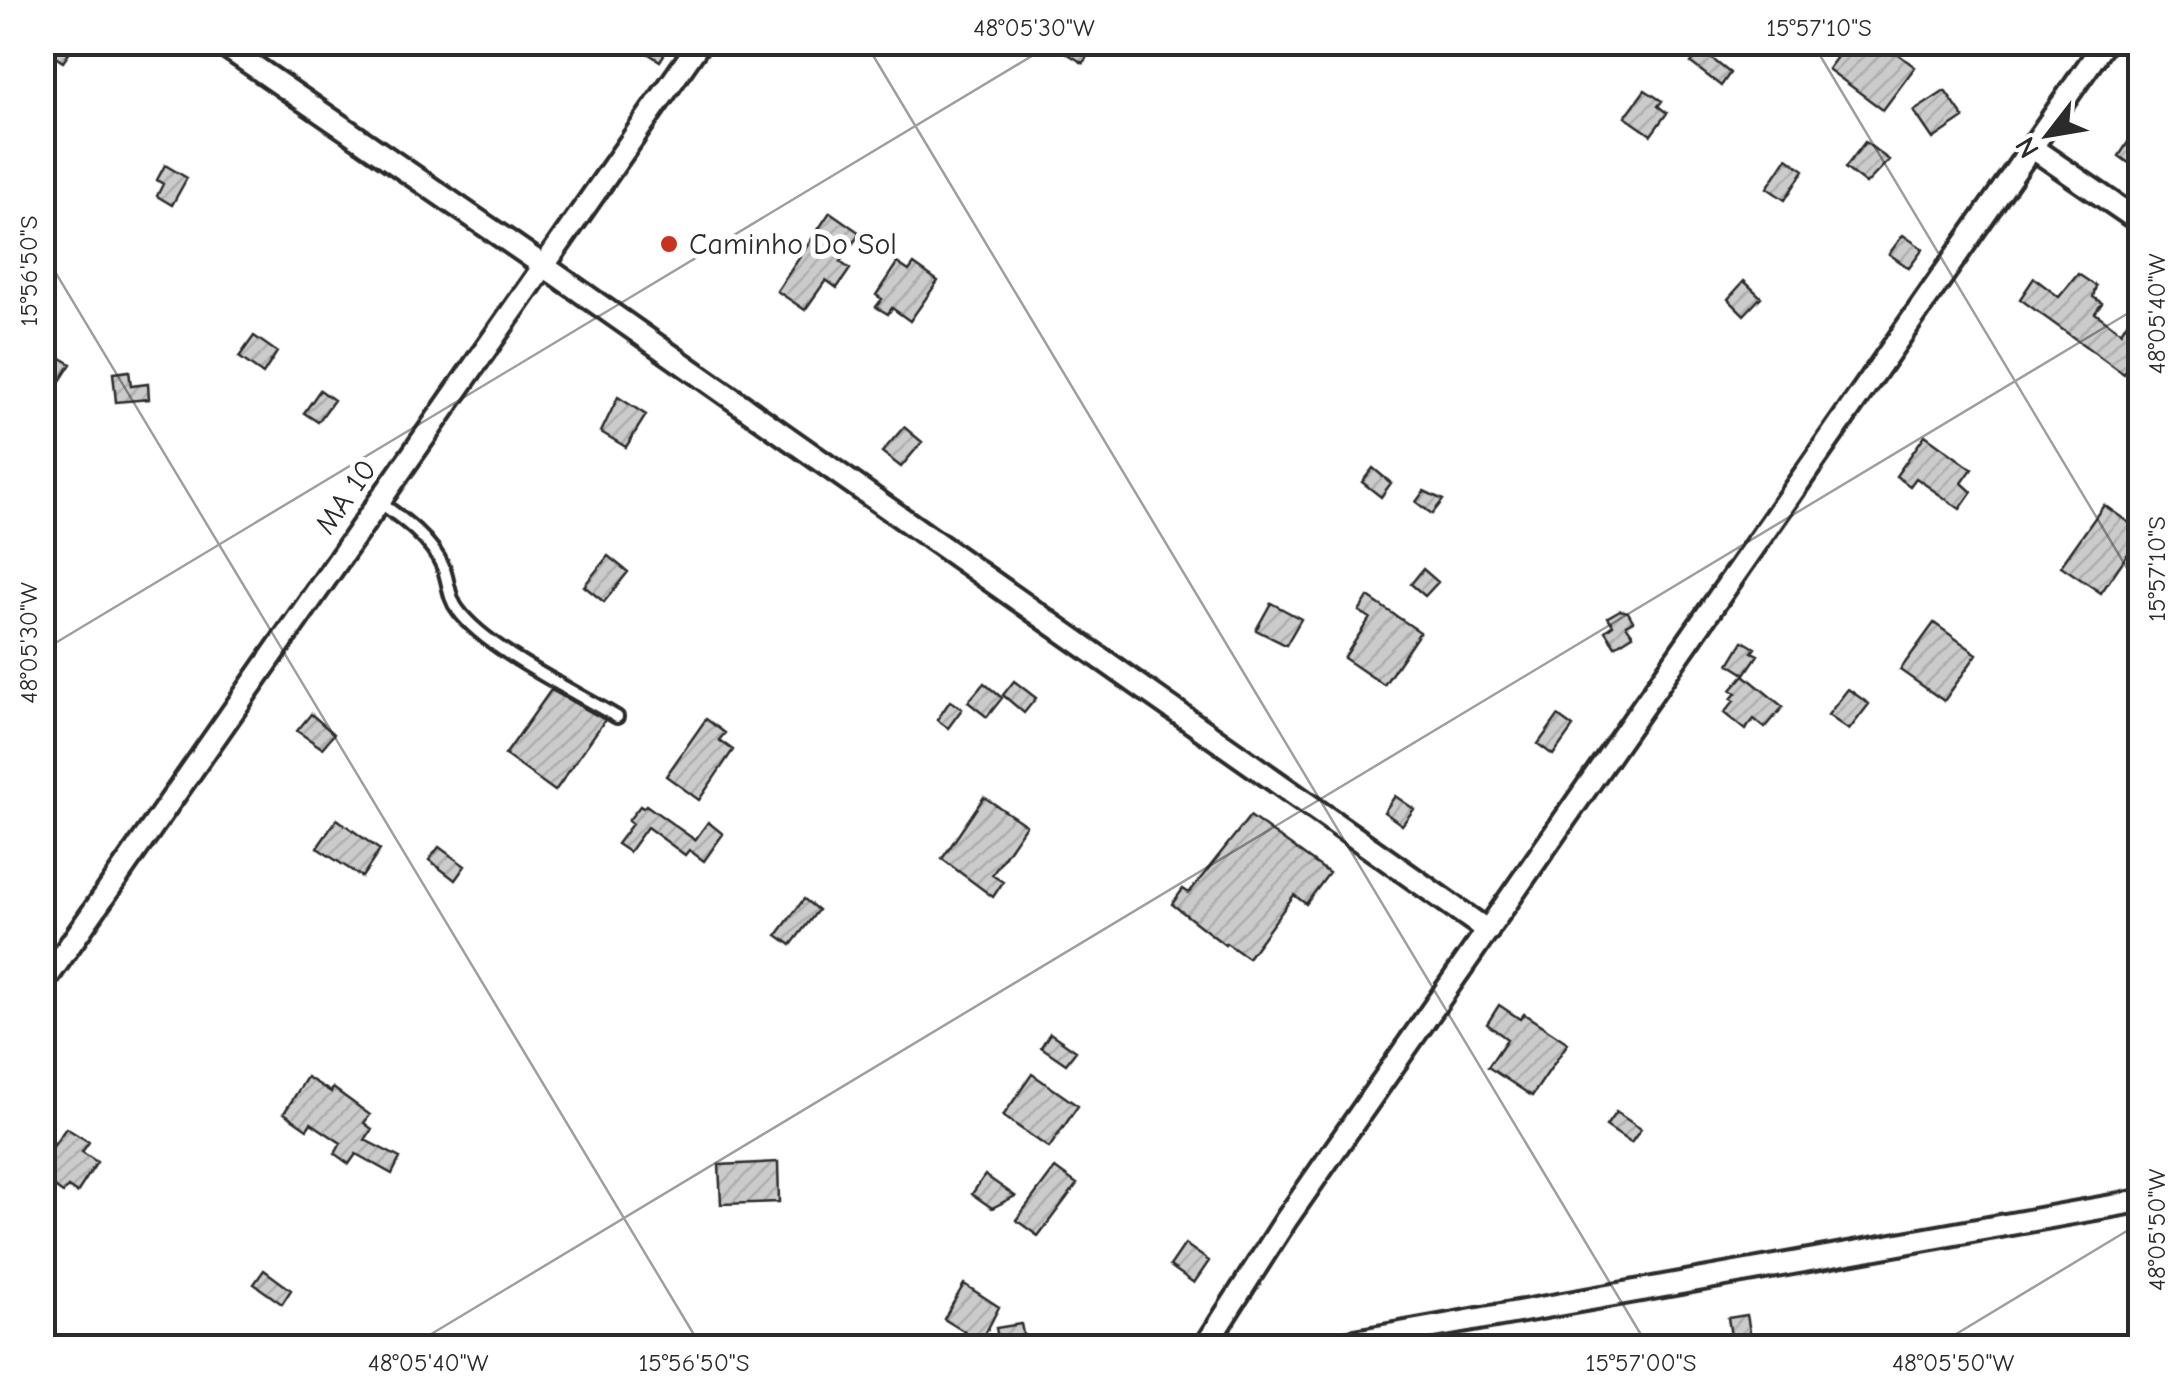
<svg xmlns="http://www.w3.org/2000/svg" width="2183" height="1390" font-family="'Comic Neue',sans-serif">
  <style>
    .building { fill: url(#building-hatch); stroke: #2b2b2b; stroke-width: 2.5 }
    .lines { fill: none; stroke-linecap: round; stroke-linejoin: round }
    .lane-casing { stroke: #2b2b2b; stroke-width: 18 }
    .street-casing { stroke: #2b2b2b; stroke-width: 28 }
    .lane { stroke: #fff; stroke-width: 10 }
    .street { stroke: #fff; stroke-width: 20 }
    .ticks { fill: none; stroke: #2b2b2b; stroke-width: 2.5; stroke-opacity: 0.45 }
    .poi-dot { fill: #c8321e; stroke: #fff; stroke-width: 4 }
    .labels { text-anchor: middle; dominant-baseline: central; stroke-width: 10; stroke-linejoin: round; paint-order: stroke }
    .poi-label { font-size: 30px; fill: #2b2b2b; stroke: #fff; text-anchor: start }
    .street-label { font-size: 30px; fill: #2b2b2b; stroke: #fff }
    .neatline { fill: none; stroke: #2b2b2b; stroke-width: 4 }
    .ticks-label { font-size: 25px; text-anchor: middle; fill: #2b2b2b }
  </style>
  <defs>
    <pattern id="building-hatch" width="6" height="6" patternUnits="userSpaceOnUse" patternTransform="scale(2.5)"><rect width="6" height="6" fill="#cbcbcb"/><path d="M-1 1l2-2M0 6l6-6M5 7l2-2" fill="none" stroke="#aeaeae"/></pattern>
  </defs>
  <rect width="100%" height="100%" fill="#fff"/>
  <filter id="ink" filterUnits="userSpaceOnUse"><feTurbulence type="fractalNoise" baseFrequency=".01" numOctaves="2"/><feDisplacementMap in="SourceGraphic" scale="20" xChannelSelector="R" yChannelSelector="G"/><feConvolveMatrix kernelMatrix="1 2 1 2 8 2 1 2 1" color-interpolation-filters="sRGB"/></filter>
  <g filter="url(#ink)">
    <path class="building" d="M 42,42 L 77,42 L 63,62 L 42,48 Z
      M 630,42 L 672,42 L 660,61 Z
      M 1062,42 L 1096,42 L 1083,63 L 1068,54 L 1072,49 Z
      M 1848,42 L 1882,42 L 1915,67 L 1883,110 L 1828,69 Z
      M 1701,50 L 1730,73 L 1721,86 L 1691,63 Z
      M 1645,90 L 1662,101 L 1658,106 L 1667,113 L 1651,135 L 1625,117 Z
      M 1945,91 L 1964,118 L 1933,139 L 1914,111 Z
      M 2140,124 L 2140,171 L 2119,156 Z
      M 1865,142 L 1889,160 L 1866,184 L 1845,168 Z
      M 1787,158 L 1804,170 L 1785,200 L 1767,188 Z
      M 165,165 L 187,178 L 172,205 L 157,196 L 163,184 L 157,180 Z
      M 830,212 L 860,233 L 840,262 L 850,269 L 837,288 L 826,280 L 805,310 L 777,291 Z
      M 1903,235 L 1923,249 L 1909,268 L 1889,254 Z
      M 897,263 L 909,271 L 914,264 L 938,281 L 910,321 L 892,308 L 888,314 L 876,307 L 882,299 L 876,295 Z
      M 2078,274 L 2096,286 L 2093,297 L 2102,303 L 2095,313 L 2121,332 L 2140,301 L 2140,350 L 2124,374 L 2020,299 L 2034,278 L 2059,297 Z
      M 1744,281 L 1761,297 L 1744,315 L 1728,299 Z
      M 254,336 L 277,352 L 263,374 L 239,357 Z
      M 42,347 L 71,364 L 42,409 Z
      M 129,371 L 131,386 L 148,384 L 149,399 L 116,402 L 113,373 Z
      M 320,390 L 334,400 L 318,422 L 304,413 Z
      M 618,397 L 646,415 L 626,447 L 601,432 Z
      M 904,427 L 922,442 L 901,467 L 882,452 Z
      M 1925,435 L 1972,469 L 1962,483 L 1972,492 L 1960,509 L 1916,478 L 1910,486 L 1896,476 Z
      M 1373,468 L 1391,483 L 1381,497 L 1362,482 Z
      M 1424,491 L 1443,500 L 1432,514 L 1416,502 Z
      M 2104,505 L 2139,530 L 2132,539 L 2136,542 L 2101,593 L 2061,566 Z
      M 608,556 L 628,572 L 604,602 L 584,586 Z
      M 1423,569 L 1438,582 L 1425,596 L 1411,584 Z
      M 1368,597 L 1420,632 L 1384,685 L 1344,658 L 1370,618 L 1359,611 Z
      M 1271,603 L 1301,619 L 1286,645 L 1256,630 Z
      M 1620,610 L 1628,612 L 1633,621 L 1626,625 L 1633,635 L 1615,646 L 1605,631 L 1613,625 L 1608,617 Z
      M 1934,623 L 1977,654 L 1944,701 L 1900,670 Z
      M 1743,641 L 1755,648 L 1752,652 L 1758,655 L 1745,674 L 1729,664 Z
      M 1744,675 L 1783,707 L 1765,728 L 1754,719 L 1745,730 L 1724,713 L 1734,701 L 1731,699 L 1736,693 L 1731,690 Z
      M 1014,681 L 1036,698 L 1024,713 L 1003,695 Z
      M 984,683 L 1002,698 L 987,717 L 968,702 Z
      M 1848,689 L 1869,704 L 1849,730 L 1828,715 Z
      M 551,690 L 605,720 L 555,791 L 505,755 Z
      M 950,701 L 962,709 L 948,728 L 937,720 Z
      M 311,714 L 334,734 L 322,748 L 297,731 Z
      M 1558,716 L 1573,727 L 1553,755 L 1538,744 Z
      M 706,719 L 725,733 L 719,740 L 733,750 L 699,800 L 666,776 Z
      M 1395,796 L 1414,809 L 1402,825 L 1384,812 Z
      M 984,797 L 1026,825 L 992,875 L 1003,882 L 993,897 L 942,859 Z
      M 646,805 L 695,840 L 708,822 L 723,834 L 704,861 L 689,850 L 685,855 L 647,827 L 629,852 L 617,844 L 632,824 L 628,821 L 640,806 L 643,808 Z
      M 1250,816 L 1329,873 L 1306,904 L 1294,895 L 1248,958 L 1226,943 L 1225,945 L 1172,904 L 1183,889 L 1189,893 Z
      M 337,819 L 380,850 L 362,877 L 317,848 Z
      M 439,847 L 465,866 L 455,880 L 429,860 Z
      M 804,899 L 818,910 L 791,945 L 777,935 Z
      M 1499,1005 L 1520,1019 L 1524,1014 L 1568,1043 L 1532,1096 L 1488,1067 L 1507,1039 L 1487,1024 Z
      M 1050,1033 L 1076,1051 L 1066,1064 L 1041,1047 Z
      M 1032,1074 L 1078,1106 L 1049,1148 L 1003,1116 Z
      M 307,1077 L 331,1092 L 333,1088 L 370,1115 L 364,1123 L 372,1129 L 365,1140 L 400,1158 L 392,1174 L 356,1154 L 349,1164 L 335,1154 L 341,1143 L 311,1123 L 307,1129 L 284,1113 Z
      M 1616,1112 L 1641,1129 L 1631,1143 L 1606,1126 Z
      M 66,1128 L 89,1142 L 82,1152 L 97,1162 L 77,1193 L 68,1187 L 63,1193 L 42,1178 L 42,1141 L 52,1148 Z
      M 778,1162 L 779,1202 L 721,1204 L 719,1165 Z
      M 1055,1168 L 1077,1184 L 1038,1236 L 1016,1220 Z
      M 985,1175 L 1015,1196 L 992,1208 L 972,1194 Z
      M 1185,1244 L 1209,1261 L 1194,1283 L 1170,1266 Z
      M 264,1270 L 291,1290 L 282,1304 L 254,1284 Z
      M 964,1284 L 999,1307 L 978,1348 L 955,1348 L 965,1332 L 944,1319 Z
      M 1747,1315 L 1753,1348 L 1733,1348 L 1728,1318 Z
      M 1021,1324 L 1026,1348 L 1000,1348 L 996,1328 Z"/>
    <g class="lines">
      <defs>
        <path id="lane" d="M 379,502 C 402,518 432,540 443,567 C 449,581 448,598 458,610 C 486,649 574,691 617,717"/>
        <path id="street" d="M 219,42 L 544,266 L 1488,931
          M 2034,149 L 2140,222
          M 42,985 L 700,42
          M 1204,1348 L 1286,1220 L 2105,42
          M 1316,1348 L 2140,1201"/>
      </defs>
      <use href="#lane" class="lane-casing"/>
      <use href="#street" class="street-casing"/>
      <use href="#lane" class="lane"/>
      <use href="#street" class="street"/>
    </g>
  </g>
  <path class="ticks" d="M 865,42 L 1649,1348M 1812,42 L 2140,590M 42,250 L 702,1348M 42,651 L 1055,42M 408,1348 L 2140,306M 1933,1348 L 2140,1223"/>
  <circle class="poi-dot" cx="669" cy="244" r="10"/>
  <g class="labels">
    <g class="poi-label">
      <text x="689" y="244">Caminho Do Sol</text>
    </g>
    <g class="street-label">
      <text transform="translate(346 497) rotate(-55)">MA 10</text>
    </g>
  </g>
  <rect width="2183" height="1390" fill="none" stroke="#fff" stroke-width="110"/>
  <g transform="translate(2048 135) rotate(239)" stroke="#ffffff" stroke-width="8" paint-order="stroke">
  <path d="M0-8L18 38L0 25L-18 38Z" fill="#2b2b2b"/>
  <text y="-15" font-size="28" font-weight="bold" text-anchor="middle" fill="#2b2b2b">N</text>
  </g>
  <rect x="55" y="55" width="2073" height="1280" class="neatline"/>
  <g class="ticks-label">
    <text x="1034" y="36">48°05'30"W</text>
    <text x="1819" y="36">15°57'10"S</text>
    <text transform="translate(28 271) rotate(-90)" y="9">15°56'50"S</text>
    <text transform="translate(2156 314) rotate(-90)" y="9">48°05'40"W</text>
    <text transform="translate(2156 569) rotate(-90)" y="9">15°57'10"S</text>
    <text transform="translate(28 643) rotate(-90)" y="9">48°05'30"W</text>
    <text transform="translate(2156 1230) rotate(-90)" y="9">48°05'50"W</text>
    <text x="428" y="1371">48°05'40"W</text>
    <text x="694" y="1371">15°56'50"S</text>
    <text x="1641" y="1371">15°57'00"S</text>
    <text x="1953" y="1371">48°05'50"W</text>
  </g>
</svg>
